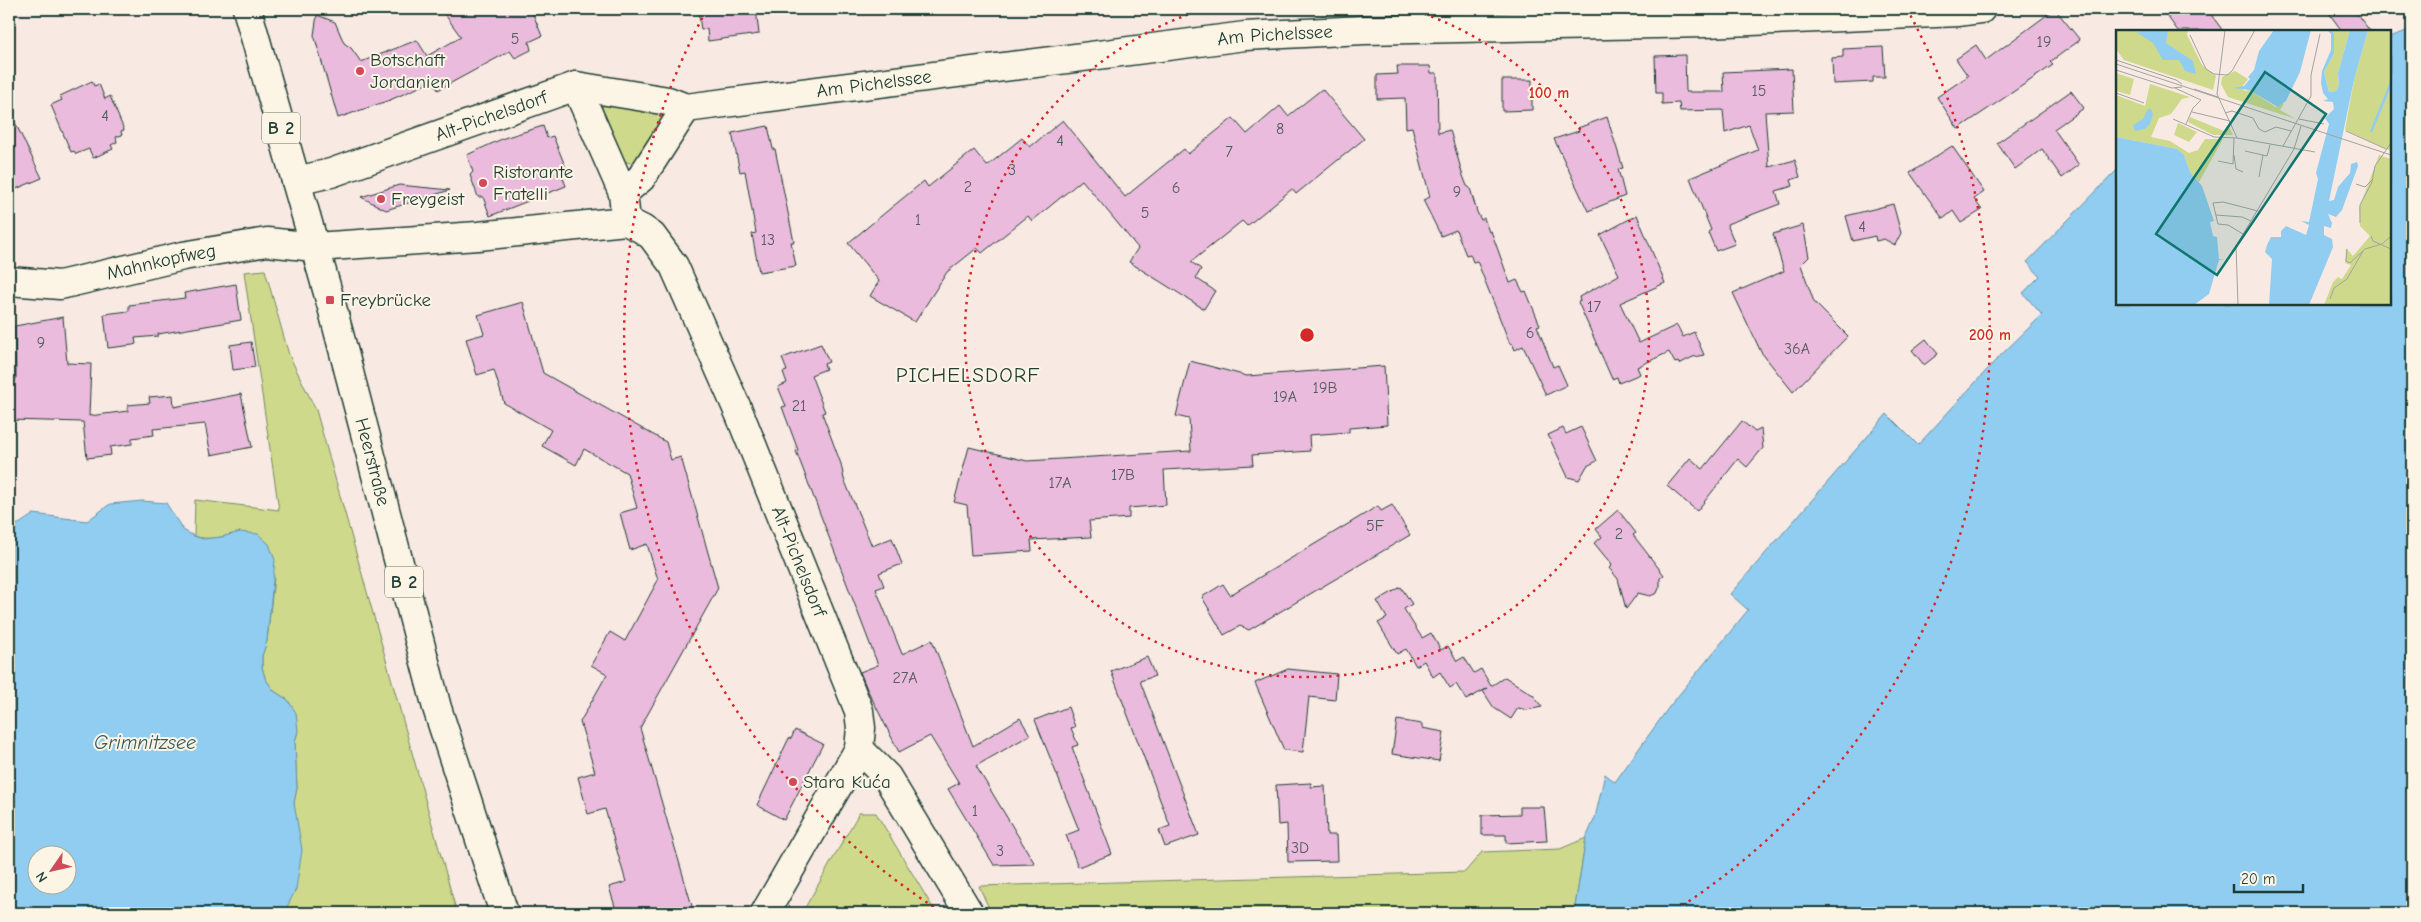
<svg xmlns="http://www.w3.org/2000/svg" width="2421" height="922" font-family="'Comic Neue',sans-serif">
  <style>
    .green { fill: #ced98c; stroke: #768b60 }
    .water { fill: #91cdf1; stroke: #6393a5; fill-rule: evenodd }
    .building { fill: #eabbdc; stroke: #1f3d34 }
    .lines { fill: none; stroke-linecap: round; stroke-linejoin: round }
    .minor-casing { stroke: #1f3d34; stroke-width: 31 }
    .major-casing { stroke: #1f3d34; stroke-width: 31 }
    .minor { stroke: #fcf5e5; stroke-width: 28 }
    .major { stroke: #fcf5e5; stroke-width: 28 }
    .ring { fill: none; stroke: #d62828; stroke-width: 2.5; stroke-dasharray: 2.5 5 }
    .poi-dot { fill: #d1495b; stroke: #fcf5e5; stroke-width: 2 }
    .labels { text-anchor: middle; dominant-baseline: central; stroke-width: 4; stroke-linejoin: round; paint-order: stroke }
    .number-label { font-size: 16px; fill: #525c5e }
    .shield { fill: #fcf5e5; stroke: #617469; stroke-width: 1 }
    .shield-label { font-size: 18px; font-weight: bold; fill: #1f3d34 }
    .street-label { font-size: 19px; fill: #1f3d34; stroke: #fcf5e5 }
    .poi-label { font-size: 19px; fill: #1f3d34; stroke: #fcf5e5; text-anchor: start }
    .water-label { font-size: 20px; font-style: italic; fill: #365a5a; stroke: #fcf5e5 }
    .quarter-label { font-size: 21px; letter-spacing: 1px; fill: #1f3d34; stroke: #fcf5e5 }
    .inset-river { fill: none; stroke: #91cdf1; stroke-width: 2.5 }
    .inset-road { fill: none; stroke: #a1a49d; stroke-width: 1 }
    .view { fill: #0f766e; fill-opacity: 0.15; stroke: #0f766e; stroke-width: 2.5 }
    .inset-edge { fill: none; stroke: #1f3d34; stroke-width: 2.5 }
    .centre { fill: #d62828; stroke: #fcf5e5; stroke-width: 2.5 }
    .ring-label { font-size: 15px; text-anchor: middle; font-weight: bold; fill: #d62828; stroke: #fcf5e5; stroke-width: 4; stroke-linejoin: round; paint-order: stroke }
  </style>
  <rect width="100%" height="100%" fill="#f8e9e3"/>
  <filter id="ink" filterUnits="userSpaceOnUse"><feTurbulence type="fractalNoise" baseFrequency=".02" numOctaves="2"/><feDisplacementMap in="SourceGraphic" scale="10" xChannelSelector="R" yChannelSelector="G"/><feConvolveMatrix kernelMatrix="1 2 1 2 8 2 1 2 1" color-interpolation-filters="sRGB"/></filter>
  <g filter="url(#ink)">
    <path class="green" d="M 604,101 L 660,107 L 663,122 L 639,160 L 633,164 L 624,161 L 602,108 Z
      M 265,270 L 289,355 L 316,410 L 457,913 L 284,913 L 295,818 L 294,803 L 297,788 L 295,742 L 298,731 L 288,700 L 274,691 L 265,678 L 262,667 L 262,656 L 267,641 L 274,577 L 240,532 C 224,537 209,541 194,536 L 195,500 L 279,510 L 244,272 Z
      M 859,813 L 876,813 L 936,913 L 802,913 Z
      M 1586,838 L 1574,913 L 991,913 L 979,886 L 1465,872 L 1482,852 L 1560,849 Z"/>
    <path class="water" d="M 2412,29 L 2412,913 L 1574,913 L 1586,838 L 1595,818 L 1605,774 L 1615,782 L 1669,707 L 1748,610 L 1730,594 L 1887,414 L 1918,445 L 1995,361 L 2042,315 L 2023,293 L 2040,276 L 2027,262 L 2117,170 L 2117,304 L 2390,304 L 2390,37 Z
      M 142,501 L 166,503 L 183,530 L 194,536 L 203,539 L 221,537 L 240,532 L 258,534 L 269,544 L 275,560 L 267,641 L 262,656 L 262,667 L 265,678 L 274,691 L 288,700 L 296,713 L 298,731 L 295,742 L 297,788 L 294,803 L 302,850 L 296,889 L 284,913 L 9,913 L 9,525 L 19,524 L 34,514 L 87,521 L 110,504 ZM 38,854 L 68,854 L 68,884 L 38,884 Z"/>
    <path class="building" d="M 441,9 L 531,9 L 542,36 L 529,42 L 531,50 L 515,58 L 510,51 L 438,90 L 433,81 L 390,100 L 338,118 L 314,35 L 317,15 L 335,22 L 344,43 L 351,48 L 361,62 L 417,40 L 427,56 L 461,37 Z
      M 698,9 L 756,9 L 759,34 L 708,41 L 707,29 L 701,30 Z
      M 2055,9 L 2080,40 L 2050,62 L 2053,65 L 1958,129 L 1937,97 L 1968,76 L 1956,59 L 1976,45 L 1986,60 Z
      M 2162,9 L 2207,9 L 2223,31 L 2178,31 Z
      M 2326,9 L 2353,9 L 2370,31 L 2342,31 Z
      M 1883,47 L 1885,77 L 1873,77 L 1873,82 L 1833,84 L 1832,58 L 1843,57 L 1843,49 Z
      M 1685,55 L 1686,92 L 1724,92 L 1723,72 L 1792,69 L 1794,111 L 1765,112 L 1769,167 L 1795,160 L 1800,177 L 1791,180 L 1793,186 L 1776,191 L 1780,204 L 1727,224 L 1735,244 L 1716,251 L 1708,232 L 1711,230 L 1690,178 L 1758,150 L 1749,125 L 1725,133 L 1723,110 L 1680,111 L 1679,103 L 1662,104 L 1662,93 L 1656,93 L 1655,56 Z
      M 1397,66 L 1430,66 L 1431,73 L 1437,73 L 1438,133 L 1450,130 L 1462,173 L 1467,186 L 1470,188 L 1477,212 L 1481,220 L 1484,218 L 1489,232 L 1491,231 L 1510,283 L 1517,280 L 1523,292 L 1526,291 L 1540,325 L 1537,326 L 1553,367 L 1558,365 L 1567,385 L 1546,395 L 1523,346 L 1515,350 L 1512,343 L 1510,344 L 1477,261 L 1473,262 L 1470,254 L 1466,255 L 1456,230 L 1441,236 L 1423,200 L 1430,197 L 1412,127 L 1406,128 L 1405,98 L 1377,99 L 1377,75 L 1398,74 Z
      M 1502,80 L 1532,80 L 1532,110 L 1502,111 Z
      M 92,81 L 94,86 L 99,84 L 105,99 L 110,96 L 124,130 L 121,131 L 122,135 L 116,137 L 117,142 L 111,145 L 113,149 L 93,158 L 89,149 L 76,154 L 74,151 L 71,152 L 51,105 L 62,100 L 60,96 Z
      M 1322,89 L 1364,139 L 1296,194 L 1292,189 L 1247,226 L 1242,221 L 1191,262 L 1201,269 L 1196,278 L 1215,291 L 1204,309 L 1129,262 L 1138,248 L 1082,180 L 1032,221 L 1028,216 L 982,253 L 977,248 L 947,272 L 915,322 L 870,296 L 879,281 L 848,243 L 924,181 L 928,187 L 974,150 L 987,166 L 1022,138 L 1030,147 L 1063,120 L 1125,197 L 1184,149 L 1188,154 L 1233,118 L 1247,134 L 1280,106 L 1288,116 Z
      M 2071,91 L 2084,108 L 2054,129 L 2079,165 L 2062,178 L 2042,149 L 2015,169 L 1997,143 Z
      M 9,110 L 42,178 L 9,192 Z
      M 1607,117 L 1623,168 L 1618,169 L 1625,196 L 1588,211 L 1554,139 L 1579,131 L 1578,128 Z
      M 543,126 L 547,138 L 553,136 L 566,168 L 560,170 L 566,186 L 490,216 L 483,197 L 478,197 L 470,175 L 473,172 L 467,155 L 504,138 Z
      M 768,126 L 773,149 L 775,149 L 794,242 L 791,242 L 796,266 L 759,272 L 752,234 L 756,233 L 745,171 L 740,172 L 732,133 Z
      M 1952,146 L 1984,192 L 1974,199 L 1982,210 L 1961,223 L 1953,211 L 1943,219 L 1910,173 Z
      M 399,185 L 450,190 L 386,210 L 361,197 Z
      M 1893,204 L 1901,233 L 1895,245 L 1884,239 L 1876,241 L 1875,236 L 1853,241 L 1846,216 Z
      M 1637,215 L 1665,283 L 1620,303 L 1639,343 L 1677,325 L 1683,337 L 1694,332 L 1704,355 L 1693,357 L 1679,364 L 1678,362 L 1675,363 L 1669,352 L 1637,367 L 1640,374 L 1619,383 L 1617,377 L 1612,379 L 1578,302 L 1580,301 L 1579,297 L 1619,275 L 1600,235 Z
      M 1803,225 L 1809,257 L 1801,265 L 1814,302 L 1848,336 L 1793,392 L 1761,352 L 1733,293 L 1784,271 L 1773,234 Z
      M 236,284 L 241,320 L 158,334 L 158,336 L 135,338 L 136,344 L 133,345 L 108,348 L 104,314 L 129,311 L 129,305 L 185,298 L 184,293 Z
      M 523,302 L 543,373 L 666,442 L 671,460 L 681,457 L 718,588 L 640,728 L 694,913 L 617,913 L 609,887 L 626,882 L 605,809 L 588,814 L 578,777 L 595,772 L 580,722 L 607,674 L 591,665 L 610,632 L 625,641 L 658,580 L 647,544 L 630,550 L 620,513 L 637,508 L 627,473 L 584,449 L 576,465 L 542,446 L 551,430 L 504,403 L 494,370 L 477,375 L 466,339 L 484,334 L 478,315 Z
      M 63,317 L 67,363 L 91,364 L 89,416 L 128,411 L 128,405 L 150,403 L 149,397 L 173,395 L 174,407 L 241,394 L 252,447 L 211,455 L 205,424 L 153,429 L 154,435 L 132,438 L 132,444 L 110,447 L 111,455 L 87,458 L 83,422 L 9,420 L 9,386 L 13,386 L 13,378 L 16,379 L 15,326 Z
      M 1926,339 L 1938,354 L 1924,365 L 1912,350 Z
      M 251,342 L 255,367 L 233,370 L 230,345 Z
      M 821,344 L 829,362 L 824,364 L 826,369 L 811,375 L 825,412 L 822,413 L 841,464 L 844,479 L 872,546 L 892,538 L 902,564 L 879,573 L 884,586 L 876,589 L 902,654 L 932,640 L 973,746 L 1020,718 L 1030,735 L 976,766 L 1035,864 L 994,865 L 948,789 L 959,783 L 930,736 L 899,752 L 867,689 L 860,672 L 878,665 L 796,451 L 798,450 L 782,407 L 786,406 L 778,387 L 787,383 L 783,372 L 787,371 L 782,358 Z
      M 1190,361 L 1247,376 L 1384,366 L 1387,425 L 1349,428 L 1349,432 L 1309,435 L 1310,451 L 1252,455 L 1253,465 L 1164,470 L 1166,505 L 1129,508 L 1129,518 L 1089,521 L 1091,537 L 1031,540 L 1032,551 L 971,555 L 967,505 L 954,502 L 969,447 L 1027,461 L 1191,451 L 1189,419 L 1176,416 Z
      M 1742,421 L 1755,432 L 1761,429 L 1763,448 L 1747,467 L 1738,459 L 1697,511 L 1667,486 L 1690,458 L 1703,469 Z
      M 1581,427 L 1597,461 L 1587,466 L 1579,480 L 1568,477 L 1548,435 L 1563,428 L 1566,434 Z
      M 1392,505 L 1410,535 L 1249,630 L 1240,626 L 1224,635 L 1202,597 L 1223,584 L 1230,595 L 1378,506 L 1381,511 Z
      M 1618,510 L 1636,533 L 1633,535 L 1664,575 L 1660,578 L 1660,586 L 1657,593 L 1650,596 L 1638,593 L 1626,609 L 1618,579 L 1609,568 L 1612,565 L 1594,543 L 1602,537 L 1596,529 Z
      M 1401,587 L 1412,604 L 1404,609 L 1422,638 L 1431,633 L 1441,650 L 1448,646 L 1457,661 L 1464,657 L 1474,673 L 1481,669 L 1491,686 L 1505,677 L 1533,695 L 1542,707 L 1527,710 L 1518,708 L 1511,719 L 1494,708 L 1483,691 L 1488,688 L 1466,700 L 1456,684 L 1450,688 L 1440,672 L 1433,677 L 1424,661 L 1416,666 L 1406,649 L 1397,654 L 1378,623 L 1387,618 L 1377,601 Z
      M 1147,657 L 1155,676 L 1140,681 L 1199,835 L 1165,847 L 1159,830 L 1170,826 L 1111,671 Z
      M 1288,669 L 1337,674 L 1335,700 L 1309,697 L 1303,752 L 1284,750 L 1255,683 Z
      M 1068,707 L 1075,727 L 1071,728 L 1078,745 L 1072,747 L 1112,854 L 1078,867 L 1066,835 L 1079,830 L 1035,720 Z
      M 1397,720 L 1422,724 L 1422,728 L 1444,732 L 1439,761 L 1392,754 Z
      M 795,730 L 823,744 L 784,820 L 757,805 L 789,738 L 791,739 Z
      M 1311,783 L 1311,787 L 1325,786 L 1327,835 L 1336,835 L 1337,861 L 1288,862 L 1287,824 L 1278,825 L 1276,785 Z
      M 1520,807 L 1544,807 L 1547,841 L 1506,843 L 1506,835 L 1482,835 L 1482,815 L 1520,814 Z"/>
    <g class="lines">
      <defs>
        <g id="minor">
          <path d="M 576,86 L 623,193 L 626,221"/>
          <path id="s1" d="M 296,181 L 331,173 L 576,86 L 668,101 L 686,108 L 1245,36 L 1364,30 L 1705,23 L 1959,12 L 1981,9"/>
          <path d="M 623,193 L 641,178 L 686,108"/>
          <path id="s2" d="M 9,281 L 60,285 L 183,256 L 267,242 L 315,247 L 478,236 L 626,221 L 642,229 L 652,236 L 674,266 L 740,415 L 859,711 L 861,728 L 859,749 L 765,913"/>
          <path d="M 859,749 L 887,777 L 969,913"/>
        </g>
        <g id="major">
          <path id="s3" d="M 247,9 L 332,307 L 437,708 L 504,913"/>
        </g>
      </defs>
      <use href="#minor" class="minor-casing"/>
      <use href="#major" class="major-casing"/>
      <use href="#minor" class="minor"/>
      <use href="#major" class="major"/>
    </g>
  </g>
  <g class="ring">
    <path d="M1410 9A342 342 0 1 1 1204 9"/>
    <path d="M940 911A683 683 0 0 1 707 9M1907 9A683 683 0 0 1 1674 911"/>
  </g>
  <g class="poi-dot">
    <circle cx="360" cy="71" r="5"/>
    <circle cx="483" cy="183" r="5"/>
    <circle cx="381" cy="199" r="5"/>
    <rect x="325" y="295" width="10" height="10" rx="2.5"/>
    <circle cx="793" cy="782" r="5"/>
  </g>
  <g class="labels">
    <g class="number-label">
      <text x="515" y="39">5</text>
      <text x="2044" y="42">19</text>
      <text x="1759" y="91">15</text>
      <text x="105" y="116">4</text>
      <text x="1280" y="129">8</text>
      <text x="1060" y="141">4</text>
      <text x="1229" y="152">7</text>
      <text x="1012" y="170">3</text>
      <text x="968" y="187">2</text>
      <text x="1176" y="188">6</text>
      <text x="1457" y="192">9</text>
      <text x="1145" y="213">5</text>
      <text x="918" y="220">1</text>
      <text x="1862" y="227">4</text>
      <text x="768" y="240">13</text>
      <text x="1594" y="307">17</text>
      <text x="1530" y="333">6</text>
      <text x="41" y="343">9</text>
      <text x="1797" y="349">36A</text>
      <text x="1325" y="388">19B</text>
      <text x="1285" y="397">19A</text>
      <text x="799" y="406">21</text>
      <text x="1123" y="475">17B</text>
      <text x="1060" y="483">17A</text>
      <text x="1375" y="526">5F</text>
      <text x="1619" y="534">2</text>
      <text x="905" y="678">27A</text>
      <text x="975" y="811">1</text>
      <text x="1300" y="848">3D</text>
      <text x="1000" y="851">3</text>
    </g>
    <g class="shield">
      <rect x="262" y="112.5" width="38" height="31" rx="4"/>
      <rect x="385" y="566.5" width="38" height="31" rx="4"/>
    </g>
    <g class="shield-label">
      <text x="281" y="128">B 2</text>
      <text x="404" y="582">B 2</text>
    </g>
    <g class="street-label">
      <text stroke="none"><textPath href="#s1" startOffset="1002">Am Pichelssee</textPath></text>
      <text stroke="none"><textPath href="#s1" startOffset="598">Am Pichelssee</textPath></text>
      <text stroke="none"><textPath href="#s1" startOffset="206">Alt-Pichelsdorf</textPath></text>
      <text stroke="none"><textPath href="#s2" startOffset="155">Mahnkopfweg</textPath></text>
      <text stroke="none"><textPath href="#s3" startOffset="470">Heerstraße</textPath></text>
      <text stroke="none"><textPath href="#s2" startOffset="1011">Alt-Pichelsdorf</textPath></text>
    </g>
    <g class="poi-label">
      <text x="370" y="60">Botschaft<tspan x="370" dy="22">Jordanien</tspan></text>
      <text x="493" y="172">Ristorante<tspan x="493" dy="22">Fratelli</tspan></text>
      <text x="391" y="199">Freygeist</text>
      <text x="340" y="300">Freybrücke</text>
      <text x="803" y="782">Stara Kuća</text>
    </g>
    <g class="water-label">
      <text x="145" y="742">Grimnitzsee</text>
    </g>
    <g class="quarter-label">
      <text x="968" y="375">PICHELSDORF</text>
    </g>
  </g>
  <g transform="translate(2116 30)">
    <rect width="275" height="275" fill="#f8e9e3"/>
    <path d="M 0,0 L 72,0 L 71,5 L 86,35 L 100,46 L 97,60 L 8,30 L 0,19 ZM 216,0 L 234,0 L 222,43 L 223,55 L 220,61 L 213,62 L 208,42 L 218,24 ZM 252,0 L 275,0 L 275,121 L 229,100 L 238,50 ZM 119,41 L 132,49 L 125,58 L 129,61 L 133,60 L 160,77 L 166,73 L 168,74 L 164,80 L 180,89 L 112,67 L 105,54 L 106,47 ZM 0,43 L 18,49 L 14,65 L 0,61 ZM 34,54 L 74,67 L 66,69 L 55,84 L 43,88 L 35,107 L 54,111 L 73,123 L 82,120 L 89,109 L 107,109 L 83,152 L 74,142 L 68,125 L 60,119 L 0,107 L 0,65 L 29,76 ZM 74,87 L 108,101 L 112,95 L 117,105 L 97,105 L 72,92 ZM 62,93 L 81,102 L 73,112 L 58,105 ZM 263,125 L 275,129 L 275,275 L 208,275 L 217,252 L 222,247 L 226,249 L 235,235 L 229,233 L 230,218 L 237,226 L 254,206 L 244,196 L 243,178 Z" fill="#ced98c"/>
    <path d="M 17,0 L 24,3 L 24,0 L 52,0 L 50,13 L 77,31 L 80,44 L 69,41 L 63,30 L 47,30 L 37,13 ZM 158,0 L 195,0 L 184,42 L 170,71 L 162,77 L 133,60 L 117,58 L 128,56 L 134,49 L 132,47 L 138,40 L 143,21 ZM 211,0 L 216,0 L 218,4 L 218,24 L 208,42 L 213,62 L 220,61 L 223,55 L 222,43 L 234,0 L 252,0 L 238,50 L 213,171 L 218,170 L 222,157 L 234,143 L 235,134 L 241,132 L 242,136 L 226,180 L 220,187 L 212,184 L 216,193 L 215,198 L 208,196 L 208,205 L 216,209 L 217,217 L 193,275 L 153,275 L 156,229 L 149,222 L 151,215 L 155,207 L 165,207 L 165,201 L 170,196 L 190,205 L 193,195 L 185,191 L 193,192 L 202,149 L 200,143 L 213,94 L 209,88 L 218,79 L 217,72 L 207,71 L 212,69 L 207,63 L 205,53 L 206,41 L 215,20 L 215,4 ZM 32,79 L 35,79 L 37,84 L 34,94 L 29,99 L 19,101 L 17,95 L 27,89 ZM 0,107 L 61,119 L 68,125 L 74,142 L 86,156 L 98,191 L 94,192 L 97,206 L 101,207 L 103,229 L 108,230 L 103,230 L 93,264 L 78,275 L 0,275 Z" fill="#91cdf1"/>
    <path class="inset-river" d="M 255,102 L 275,53"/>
    <path class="inset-road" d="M 109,0 L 101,64 L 121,108 L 199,122M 74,5 L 90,39 L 98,44 L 111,45 L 116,41 L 139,0M 0,30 L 60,50 L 66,54M 0,34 L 275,125M 0,40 L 56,58 L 66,57M 59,58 L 85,70 L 77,78 L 70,94M 78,59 L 102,67M 0,63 L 28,73M 76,82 L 114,91M 109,83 L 116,81 L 137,88 L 143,99 L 149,102 L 160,97 L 175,101M 57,89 L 98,107 L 121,108M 183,89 L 208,94M 230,101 L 270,119M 167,116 L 195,66 L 195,45 L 204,4M 129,121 L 151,126 L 154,115M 118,125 L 120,139 L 127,142M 102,131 L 117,134 L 118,108M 143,147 L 147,125M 240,154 L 249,157 L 257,149M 100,185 L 126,187 L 135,191M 244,193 L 244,175 L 256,152 L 259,136 L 275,113M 127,204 L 112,195 L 102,194 L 97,173 L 107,172 L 142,181M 255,206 L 257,211 L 275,219M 231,219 L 230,231 L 234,233 L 249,219 L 266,214 L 275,206M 214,269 L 218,258 L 231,249 L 247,221M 122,275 L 120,216 L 178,119 L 185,96"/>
    <path class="view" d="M 149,42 L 210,84 L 101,245 L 40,204 Z"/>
    <rect width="275" height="275" class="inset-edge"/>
  </g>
  <circle cx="1307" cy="335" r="8" class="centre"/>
  <g class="ring-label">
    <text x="1549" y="98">100 m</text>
    <text x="1990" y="340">200 m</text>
  </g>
  <rect width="2421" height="922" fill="none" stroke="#fcf5e5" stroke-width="30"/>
  <rect x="15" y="15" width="2391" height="892" fill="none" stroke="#1f3d34" stroke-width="2" filter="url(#ink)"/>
  <g transform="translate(52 870) rotate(236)"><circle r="24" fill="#fcf5e5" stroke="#a4ab9e"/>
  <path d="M0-4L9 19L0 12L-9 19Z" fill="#d1495b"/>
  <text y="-8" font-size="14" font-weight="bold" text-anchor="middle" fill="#1f3d34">N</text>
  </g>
  <path d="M2234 884v8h69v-8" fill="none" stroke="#1f3d34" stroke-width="2.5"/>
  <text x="2241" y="884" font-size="15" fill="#1f3d34" stroke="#fcf5e5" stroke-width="4" paint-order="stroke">20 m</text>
</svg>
